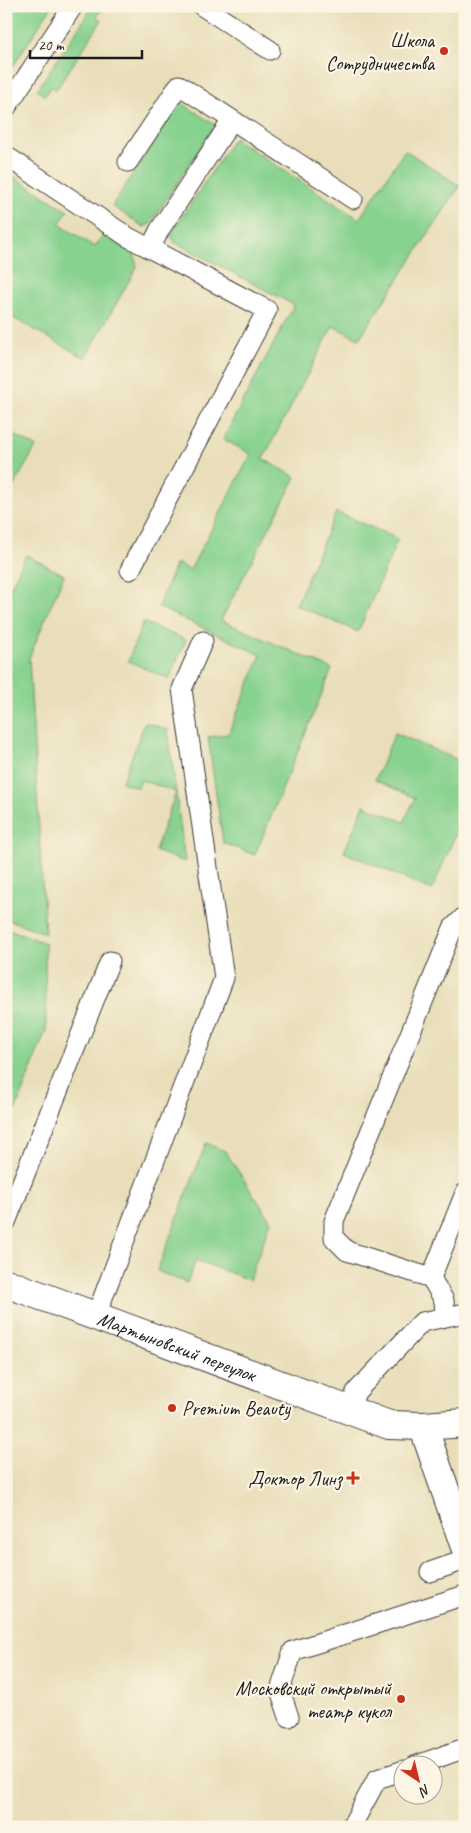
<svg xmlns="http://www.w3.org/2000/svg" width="471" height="1833" font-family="Caveat,sans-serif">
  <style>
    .green { fill: #88d28f; stroke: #527756 }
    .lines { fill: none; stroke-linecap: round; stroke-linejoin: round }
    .lane-casing { stroke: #3b3934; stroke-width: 21 }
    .street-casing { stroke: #3b3934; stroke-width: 30 }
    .lane { stroke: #fff; stroke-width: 19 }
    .street { stroke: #fff; stroke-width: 28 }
    .poi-dot { fill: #c8321e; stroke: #fcf5e5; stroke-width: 2 }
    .labels { text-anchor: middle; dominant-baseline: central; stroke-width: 4.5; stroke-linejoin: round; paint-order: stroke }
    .poi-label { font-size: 20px; fill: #1c1c1c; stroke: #fcf5e5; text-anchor: end }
    .street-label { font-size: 20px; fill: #1c1c1c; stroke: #fcf5e5 }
  </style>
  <rect width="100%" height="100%" fill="#fcf5e5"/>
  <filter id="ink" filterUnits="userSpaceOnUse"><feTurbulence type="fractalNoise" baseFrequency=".02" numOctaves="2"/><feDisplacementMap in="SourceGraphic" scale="10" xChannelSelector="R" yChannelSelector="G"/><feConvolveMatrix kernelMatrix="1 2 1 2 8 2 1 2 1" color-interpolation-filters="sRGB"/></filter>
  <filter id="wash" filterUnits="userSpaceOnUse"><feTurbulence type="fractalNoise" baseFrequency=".0096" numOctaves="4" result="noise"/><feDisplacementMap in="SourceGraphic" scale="20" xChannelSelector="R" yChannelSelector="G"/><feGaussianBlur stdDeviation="1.12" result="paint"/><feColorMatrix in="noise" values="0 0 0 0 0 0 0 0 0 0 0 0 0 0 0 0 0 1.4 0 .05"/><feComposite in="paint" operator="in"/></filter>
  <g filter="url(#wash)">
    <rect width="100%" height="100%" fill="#e9deb9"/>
    <path class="green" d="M 6,6 L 52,6 L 9,72 L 6,70 Z
      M 93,6 L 101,10 L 97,17 L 102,20 L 56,90 L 51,87 L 45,96 L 37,90 Z
      M 180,102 L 215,125 L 150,224 L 144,227 L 112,206 Z
      M 234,138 L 359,219 L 405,150 L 460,186 L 359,339 L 333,326 L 263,459 L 296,477 L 221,620 L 332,669 L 255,855 L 223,843 L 208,737 L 228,734 L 261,655 L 158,607 L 176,563 L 190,570 L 251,454 L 223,439 L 294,305 L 174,242 L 171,234 Z
      M 6,172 L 68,211 L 59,224 L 95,247 L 104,234 L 134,254 L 137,267 L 85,358 L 6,314 Z
      M 6,430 L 36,447 L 6,499 Z
      M 336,512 L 398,539 L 358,632 L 296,605 Z
      M 26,555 L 64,575 L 29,658 L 45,933 L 6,919 L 6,597 Z
      M 143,622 L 186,640 L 169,679 L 128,661 Z
      M 145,722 L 168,730 L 185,862 L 155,851 L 176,792 L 141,780 L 138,788 L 122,782 Z
      M 395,733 L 465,763 L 465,812 L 432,890 L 344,852 L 364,805 L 404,822 L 415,798 L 375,780 Z
      M 6,928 L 45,943 L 46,1030 L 6,1135 Z
      M 206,1143 L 225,1151 L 271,1221 L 249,1280 L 196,1260 L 187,1283 L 157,1271 Z"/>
  </g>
  <g filter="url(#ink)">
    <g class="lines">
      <defs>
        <path id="lane" d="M 202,6 L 270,50
          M 6,108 L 73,6
          M 6,156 L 128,237 L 267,310 L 130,570
          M 128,162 L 179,85 L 353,199
          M 150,249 L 160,229 L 232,120
          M 6,1222 L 110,961
          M 431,1278 L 465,1193
          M 96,1316 L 224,978 L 182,689 L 203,641
          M 445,1316 L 444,1300 L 431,1278 L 347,1251 L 334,1238 L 334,1221 L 453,928 L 465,916
          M 349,1411 L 356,1392 L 422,1322 L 465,1313
          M 430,1572 L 465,1560
          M 289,1717 L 280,1690 L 293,1651 L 465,1595
          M 415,1766 L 465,1748
          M 351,1827 L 377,1779 L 404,1770"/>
        <g id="street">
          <path id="s1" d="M 6,1283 L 389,1425 L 423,1426 L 465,1423"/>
          <path d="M 423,1426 L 465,1547"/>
        </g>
      </defs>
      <use href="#lane" class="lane-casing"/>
      <use href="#street" class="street-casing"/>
      <use href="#lane" class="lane"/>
      <use href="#street" class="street"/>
    </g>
  </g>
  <g class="poi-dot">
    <circle cx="444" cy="51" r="5"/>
    <circle cx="172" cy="1408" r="5"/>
    <path d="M350.5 1470.5h5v5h5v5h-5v5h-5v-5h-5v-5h5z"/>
    <circle cx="401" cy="1699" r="5"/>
  </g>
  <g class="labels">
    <g class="poi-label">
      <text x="434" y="40">Школа<tspan x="434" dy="23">Сотрудничества</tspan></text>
      <text x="182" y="1408" text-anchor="start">Premium Beauty</text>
      <text x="342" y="1478">Доктор Линз</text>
      <text x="391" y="1688">Московский открытый<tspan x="391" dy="23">театр кукол</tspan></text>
    </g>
    <g class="street-label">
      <text stroke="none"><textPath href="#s1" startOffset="182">Мартыновский переулок</textPath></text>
    </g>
  </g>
  <rect width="471" height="1833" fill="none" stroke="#fcf5e5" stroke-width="25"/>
  <g transform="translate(418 1780) rotate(145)"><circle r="24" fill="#fcf5e5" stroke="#a29e95"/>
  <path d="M0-4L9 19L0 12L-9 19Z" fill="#c8321e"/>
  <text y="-8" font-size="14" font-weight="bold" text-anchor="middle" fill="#1c1c1c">N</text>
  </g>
  <path d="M30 50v8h112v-8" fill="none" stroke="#1c1c1c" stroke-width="2.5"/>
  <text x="38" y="50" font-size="15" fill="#1c1c1c" stroke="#fcf5e5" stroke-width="4" paint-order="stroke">20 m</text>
</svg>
